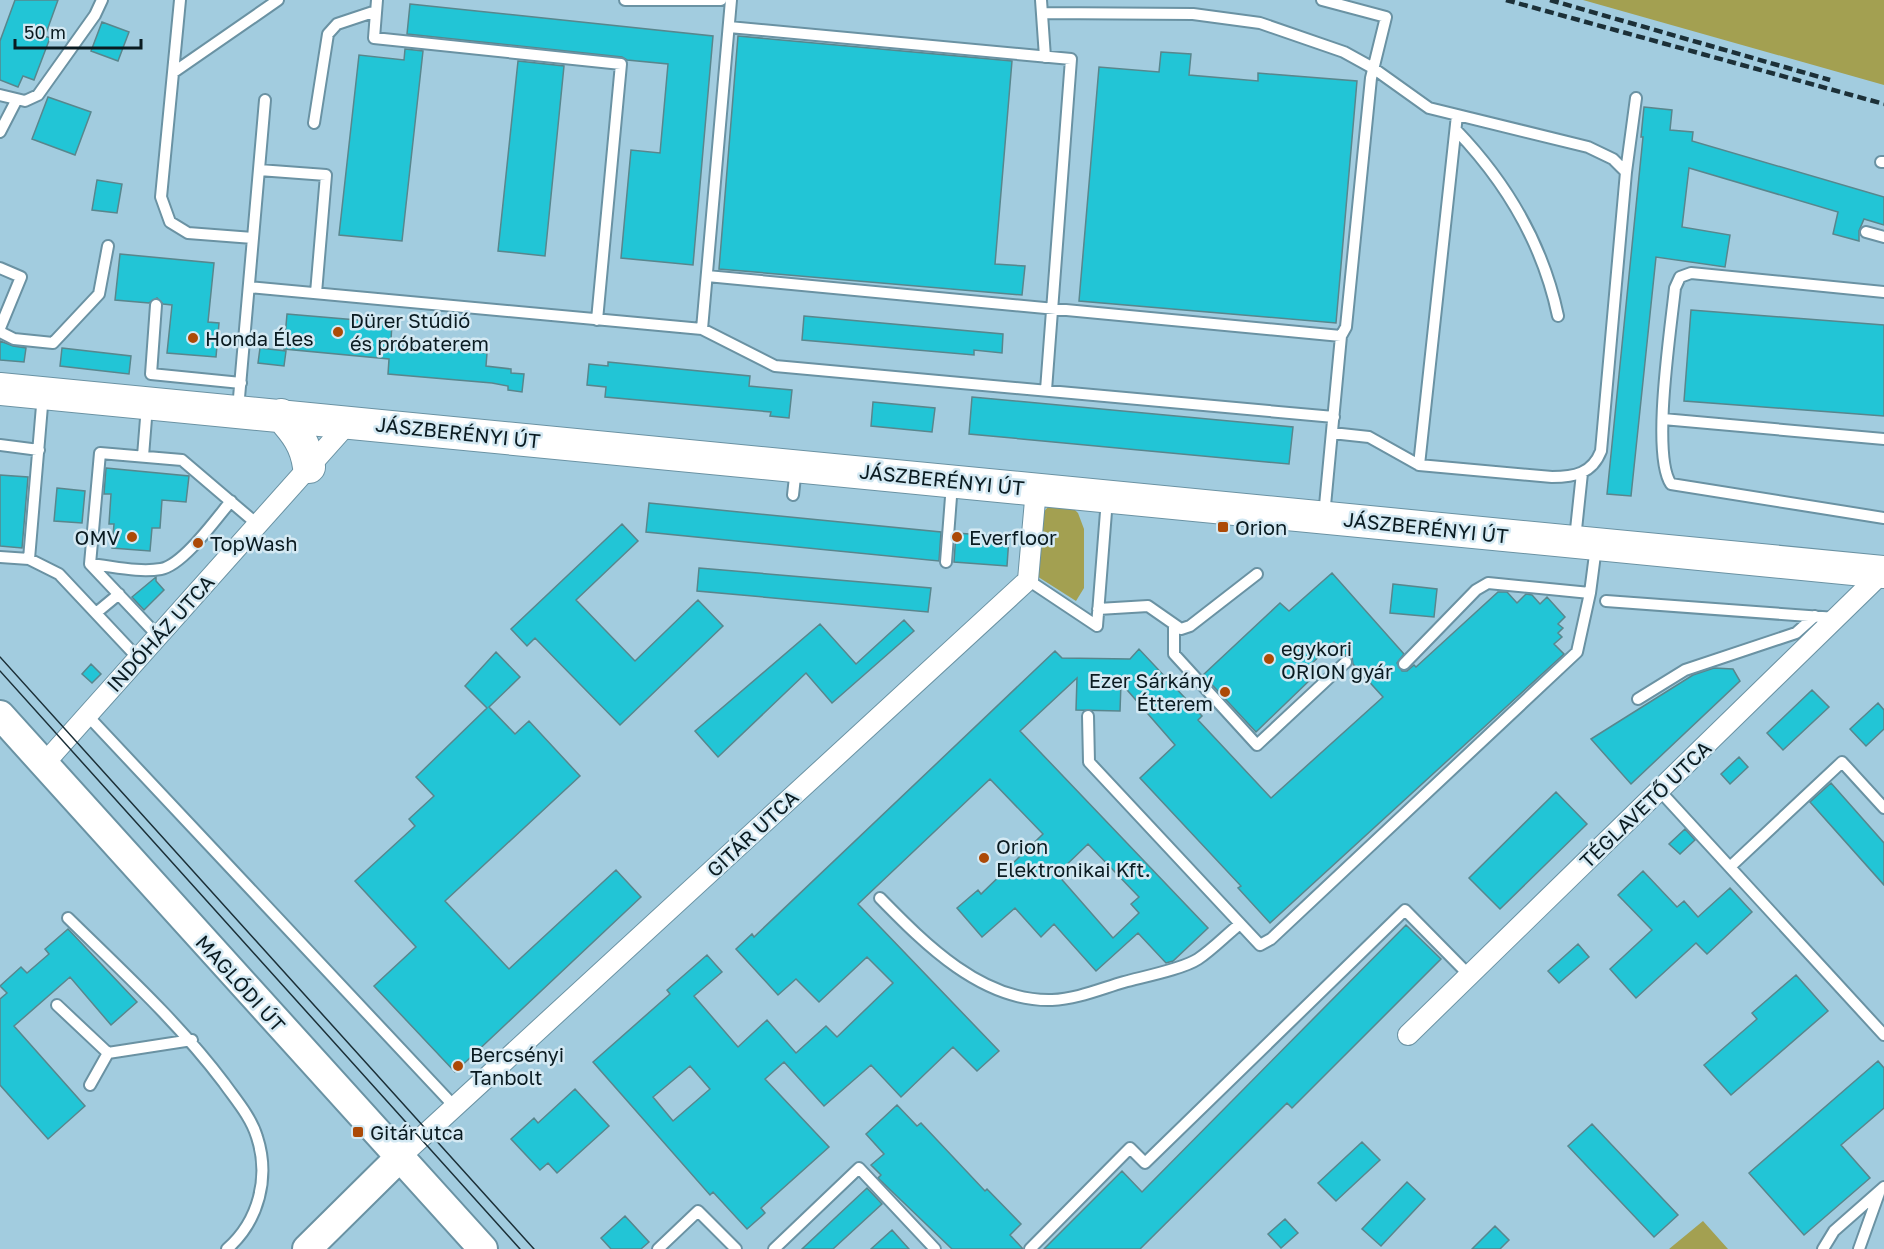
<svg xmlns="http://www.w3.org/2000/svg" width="1884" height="1249" font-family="'Golos Text',sans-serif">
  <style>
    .green { fill: #a3a051 }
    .building { fill: #22c5d6; stroke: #58868d; stroke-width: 1.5; fill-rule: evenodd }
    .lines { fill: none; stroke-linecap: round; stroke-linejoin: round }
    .lane-casing { stroke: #6a92a3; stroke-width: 14 }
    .street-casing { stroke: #6a92a3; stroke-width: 22 }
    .secondary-casing { stroke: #6a92a3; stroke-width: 32 }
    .primary-casing { stroke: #6a92a3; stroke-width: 34 }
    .lane { stroke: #fff; stroke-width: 10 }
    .street { stroke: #fff; stroke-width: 20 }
    .secondary { stroke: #fff; stroke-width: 28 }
    .primary { stroke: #fff; stroke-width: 32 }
    .tram { stroke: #1c3038; stroke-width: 1.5 }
    .rail { stroke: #1c3038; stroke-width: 4.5; stroke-dasharray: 9 4.5; stroke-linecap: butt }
    .poi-dot { fill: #ac4a07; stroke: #d4e9f3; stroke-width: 2 }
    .labels { text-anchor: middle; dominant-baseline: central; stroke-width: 5; stroke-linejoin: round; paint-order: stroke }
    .poi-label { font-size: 20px; fill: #0a1b21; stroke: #d4e9f3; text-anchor: start }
    .street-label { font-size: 20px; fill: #0a1b21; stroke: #d4e9f3 }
  </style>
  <rect width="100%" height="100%" fill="#a2ccdf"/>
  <path class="green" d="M 1583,0 L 1884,0 L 1884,85 Z
    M 1068,503 L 1078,513 L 1084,529 L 1084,588 L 1076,601 L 1032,573 L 1039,517 L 1048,507 Z
    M 1703,1221 L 1728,1249 L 1669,1249 Z"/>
  <path class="building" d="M 15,0 L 58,0 L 45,36 L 50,38 L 34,80 L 23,76 L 18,87 L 0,80 L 0,41 Z
    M 410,4 L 713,36 L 693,265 L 621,258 L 631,150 L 660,153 L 668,64 L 627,60 L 622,57 L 407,34 Z
    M 102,22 L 129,32 L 118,61 L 91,51 Z
    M 738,36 L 1012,61 L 995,264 L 1025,266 L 1022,295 L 719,269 Z
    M 405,49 L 423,51 L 402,241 L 339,235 L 359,55 L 404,60 Z
    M 1161,52 L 1191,54 L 1189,75 L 1258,81 L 1258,73 L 1357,81 L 1336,323 L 1079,301 L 1099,67 L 1159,72 Z
    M 518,61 L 564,66 L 545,256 L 498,251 Z
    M 48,97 L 91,112 L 75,155 L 32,139 Z
    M 1644,107 L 1672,110 L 1670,130 L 1693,132 L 1692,141 L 1884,197 L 1884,225 L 1864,219 L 1859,231 L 1859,241 L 1833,234 L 1838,212 L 1689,168 L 1682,227 L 1730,235 L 1725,267 L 1656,257 L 1631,496 L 1607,494 L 1643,137 L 1641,137 Z
    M 97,180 L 122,184 L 117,213 L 92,210 Z
    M 120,254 L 214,263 L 208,322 L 219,323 L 216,357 L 167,353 L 172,305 L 163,304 L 157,298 L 149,303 L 115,300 Z
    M 1691,310 L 1884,325 L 1884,416 L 1684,401 Z
    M 287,314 L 392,323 L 391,340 L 402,341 L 402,345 L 487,353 L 486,366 L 511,369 L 511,373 L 524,374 L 522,392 L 508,390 L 508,386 L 492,383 L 388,374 L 389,359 L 284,349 Z
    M 804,316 L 1003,334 L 1002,353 L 974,350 L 974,355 L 802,340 Z
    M 0,341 L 13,346 L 26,348 L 24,362 L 0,360 Z
    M 62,348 L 131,356 L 129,374 L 60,366 Z
    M 260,348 L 286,351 L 284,366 L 258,363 Z
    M 608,362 L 750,376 L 749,386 L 792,390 L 789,418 L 770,416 L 771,412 L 605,397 L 606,387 L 587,385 L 589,364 L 608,366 Z
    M 972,397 L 1293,427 L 1289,464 L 969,434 Z
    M 873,402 L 935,408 L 932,432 L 871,426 Z
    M 106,468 L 189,476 L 186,502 L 162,500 L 160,528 L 152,528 L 150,551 L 112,548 L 114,524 L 109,524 L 111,494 L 104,494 Z
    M 0,475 L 28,477 L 22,548 L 0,546 Z
    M 57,488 L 85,491 L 82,523 L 54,521 Z
    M 649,503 L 941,532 L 939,561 L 646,532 Z
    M 622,524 L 638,541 L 576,600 L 635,661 L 698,600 L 723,626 L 620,725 L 535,638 L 527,646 L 511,629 Z
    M 956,533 L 1009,537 L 1007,566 L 954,562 Z
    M 699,568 L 931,588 L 928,612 L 697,591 Z
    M 1332,573 L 1404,654 L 1397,663 L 1402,671 L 1407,671 L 1414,665 L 1416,667 L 1498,592 L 1507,592 L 1517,603 L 1526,594 L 1532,595 L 1540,604 L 1547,597 L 1565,617 L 1558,624 L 1563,628 L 1558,633 L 1562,637 L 1554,644 L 1564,654 L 1270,923 L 1238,888 L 1241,886 L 1140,778 L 1175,745 L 1121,683 L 1120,711 L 1076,710 L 1077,678 L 1020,731 L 1208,928 L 1173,961 L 1166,963 L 1138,933 L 1096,971 L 1054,924 L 1041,937 L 1015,908 L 982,937 L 957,908 L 978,890 L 981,894 L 1043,834 L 990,779 L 858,904 L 999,1051 L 977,1071 L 953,1047 L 901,1097 L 871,1065 L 824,1106 L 784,1062 L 765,1079 L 829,1147 L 761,1208 L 765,1213 L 747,1229 L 713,1192 L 710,1195 L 593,1062 L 670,994 L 667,990 L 707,955 L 722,972 L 694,996 L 738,1047 L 767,1020 L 796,1053 L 826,1026 L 837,1037 L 893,983 L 867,957 L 819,1002 L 796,979 L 778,995 L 736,949 L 752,934 L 754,937 L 1055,651 L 1062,658 L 1130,659 L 1139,649 L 1202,716 L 1198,720 L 1271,798 L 1383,697 L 1353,664 L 1352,657 L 1345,655 L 1334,642 L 1304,671 L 1311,679 L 1256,732 L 1203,675 L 1280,603 L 1289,611 ZM 1088,844 L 1139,897 L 1131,904 L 1139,913 L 1113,938 L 1057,874 ZM 690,1066 L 710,1089 L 673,1121 L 653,1097 Z
    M 156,577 L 156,581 L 164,590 L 144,610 L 132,597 Z
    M 1393,584 L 1437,589 L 1434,617 L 1390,613 Z
    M 904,620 L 914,631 L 832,703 L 806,673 L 718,757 L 695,731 L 820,624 L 856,664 Z
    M 496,652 L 520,677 L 489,707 L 515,734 L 529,721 L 580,776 L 445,901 L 509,969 L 616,870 L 641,897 L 455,1072 L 374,986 L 416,947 L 355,881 L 415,826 L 409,819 L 434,796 L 416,777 L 487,708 L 465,686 Z
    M 91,664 L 101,674 L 92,683 L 82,674 Z
    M 1714,668 L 1733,669 L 1740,681 L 1631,784 L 1591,739 L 1693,675 Z
    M 1812,690 L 1829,707 L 1783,750 L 1767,733 Z
    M 1878,703 L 1884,710 L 1884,729 L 1866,746 L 1850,729 Z
    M 1739,757 L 1748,767 L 1730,784 L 1721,774 Z
    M 1831,783 L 1884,843 L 1884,885 L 1810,802 Z
    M 1556,792 L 1587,824 L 1500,909 L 1469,878 Z
    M 1685,829 L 1695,840 L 1680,854 L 1669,844 Z
    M 1643,871 L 1677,907 L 1684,901 L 1698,917 L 1730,888 L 1752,912 L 1707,954 L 1696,943 L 1636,998 L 1610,969 L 1652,930 L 1618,895 Z
    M 1406,925 L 1441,959 L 1292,1108 L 1287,1103 L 1140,1249 L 1044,1249 L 1122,1171 L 1142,1192 Z
    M 68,929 L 137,1002 L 111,1025 L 70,977 L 14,1026 L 85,1106 L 48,1139 L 0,1085 L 0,999 L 7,993 L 0,986 L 21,967 L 27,973 L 49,954 L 45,949 Z
    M 1578,944 L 1589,957 L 1559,983 L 1548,971 Z
    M 1796,975 L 1828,1011 L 1731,1095 L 1704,1065 L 1757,1019 L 1752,1013 Z
    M 1878,1061 L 1884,1068 L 1884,1108 L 1841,1145 L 1870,1178 L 1804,1235 L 1749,1173 Z
    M 575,1089 L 609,1126 L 557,1173 L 548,1163 L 540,1170 L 511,1139 L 534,1118 L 538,1123 Z
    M 897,1105 L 917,1126 L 921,1123 L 985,1191 L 987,1189 L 1021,1224 L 1010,1235 L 1023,1249 L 952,1249 L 878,1178 L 881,1175 L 871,1165 L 884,1154 L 866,1134 Z
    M 1592,1124 L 1678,1215 L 1654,1237 L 1568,1146 Z
    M 1362,1142 L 1380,1160 L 1336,1201 L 1318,1183 Z
    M 1407,1182 L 1425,1199 L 1381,1246 L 1362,1229 Z
    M 867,1188 L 882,1204 L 833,1249 L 802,1249 Z
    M 625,1216 L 649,1242 L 641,1249 L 611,1249 L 601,1238 Z
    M 1285,1219 L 1298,1233 L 1281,1248 L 1268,1234 Z
    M 1495,1226 L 1509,1240 L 1500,1249 L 1472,1249 Z
    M 892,1230 L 909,1249 L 871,1249 Z"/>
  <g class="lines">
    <defs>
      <path id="lane" d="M 180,0 L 161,197 L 170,222 L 188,233 L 253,238 L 238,409
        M 377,0 L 374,38 L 621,64 L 597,320
        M 625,0 L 721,0
        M 1041,0 L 1045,57
        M 1322,0 L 1386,17 L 1371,78 L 1346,327 L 1341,336 L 1324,516
        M 1042,13 L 1193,14 L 1260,23 L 1344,52 L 1373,68 L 1429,108 L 1588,147 L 1613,159 L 1626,172
        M 729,27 L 1071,59 L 1046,390
        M 174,72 L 278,0
        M 0,95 L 25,101 L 38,95 L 95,15 L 102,0
        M 314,123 L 328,34 L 337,24 L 376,11
        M 1456,130 C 1506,182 1543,245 1558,316
        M 0,132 L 16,101
        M 1881,162 L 1884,162
        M 259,170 L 326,175 L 316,293
        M 1866,232 L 1884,237
        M 253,238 L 265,100
        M 0,268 L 21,277 L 0,328
        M 707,276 L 1341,336
        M 249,287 L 702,329 L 775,366 L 1334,417
        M 1884,292 L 1691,273 L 1680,277 L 1675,288 C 1671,328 1651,455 1671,484 L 1884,518
        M 156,305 L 151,374 L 241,383
        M 702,329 L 731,0
        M 0,332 L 14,339 L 53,343 L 99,294 L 108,246
        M 1663,419 L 1884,439
        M 1332,433 L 1369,437 L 1419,465 L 1552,477 C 1574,477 1592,474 1601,451 L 1626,172 L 1636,98
        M 0,445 L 39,450
        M 143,456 L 147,406
        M 1419,465 L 1457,115
        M 793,495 L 796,468
        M 1575,539 L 1582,473
        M 0,557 L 29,559 L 59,574 L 137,657
        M 29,559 L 43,394
        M 946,562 L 952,484
        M 90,564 C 112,566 138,573 161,569 C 183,565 216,519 231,501
        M 1028,580 L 1097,626 L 1107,499
        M 1606,601 L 1836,618
        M 1098,609 L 1148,606 L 1181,629 L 1190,626 L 1257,574
        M 96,613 L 119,594
        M 1174,627 L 1174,654 L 1257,745 L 1346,662
        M 157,635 L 90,564 L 100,453 L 182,460 L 257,524
        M 1404,664 L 1476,590 L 1488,583 L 1590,593
        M 1638,699 L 1685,670 L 1796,633 L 1815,616
        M 87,715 L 454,1106
        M 1088,716 L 1089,762 L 1260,945 L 1271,939 L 1577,652 L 1590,593 L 1596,547
        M 1659,790 L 1884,1035
        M 1731,866 L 1842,762 L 1884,808
        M 880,898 C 925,944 982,1002 1052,1000 C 1077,999 1100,989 1124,982 C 1142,977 1183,969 1198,959 C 1213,949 1226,935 1240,924
        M 68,918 C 123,972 178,1022 224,1083 C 236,1100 251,1117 257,1137 C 270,1177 259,1221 227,1249
        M 57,1005 L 108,1053 L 192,1040
        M 90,1085 L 108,1053
        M 658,1249 L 698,1211 L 736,1249
        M 774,1249 L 859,1168 L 935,1249
        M 1030,1249 L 1130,1148 L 1145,1163 L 1405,910 L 1469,975
        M 1823,1249 L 1834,1231 L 1884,1187
        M 1859,1249 L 1879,1193"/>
      <path id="street" d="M 43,765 L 350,421
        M 1408,1035 L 1883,572
        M 399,1158 L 1028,580 L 1036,489"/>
      <path id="secondary" d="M 0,715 L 483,1249
        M 307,1249 L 399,1158"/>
      <path id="primary" d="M 0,389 L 1884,572
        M 281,415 C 296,432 306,444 309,467"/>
    </defs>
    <use href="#lane" class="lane-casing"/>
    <use href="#street" class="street-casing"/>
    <use href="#secondary" class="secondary-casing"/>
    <use href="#primary" class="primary-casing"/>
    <use href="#lane" class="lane"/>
    <use href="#street" class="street"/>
    <use href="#secondary" class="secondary"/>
    <use href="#primary" class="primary"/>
    <path class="tram" d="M 0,657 L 534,1249
      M 0,671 L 520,1249"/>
    <path class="rail" d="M 1506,0 L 1884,104
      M 1550,0 L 1830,80"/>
  </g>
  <g class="poi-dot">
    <circle cx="338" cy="332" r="6"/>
    <circle cx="193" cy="338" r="6"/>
    <rect x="1217" y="521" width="12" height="12" rx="3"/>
    <circle cx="132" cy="537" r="6"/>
    <circle cx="957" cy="537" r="6"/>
    <circle cx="198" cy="543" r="6"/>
    <circle cx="1269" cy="659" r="6"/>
    <circle cx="1225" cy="692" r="6"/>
    <circle cx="984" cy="858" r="6"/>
    <circle cx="458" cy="1066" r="6"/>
    <rect x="352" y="1126" width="12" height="12" rx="3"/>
  </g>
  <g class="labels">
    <g class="poi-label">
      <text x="350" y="320">Dürer Stúdió<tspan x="350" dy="23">és próbaterem</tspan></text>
      <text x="205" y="338">Honda Éles</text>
      <text x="1235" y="527">Orion</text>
      <text x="120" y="537" text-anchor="end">OMV</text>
      <text x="969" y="537">Everfloor</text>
      <text x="210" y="543">TopWash</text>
      <text x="1281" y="648">egykori<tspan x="1281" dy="23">ORION gyár</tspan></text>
      <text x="1213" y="680" text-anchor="end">Ezer Sárkány<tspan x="1213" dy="23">Étterem</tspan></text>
      <text x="996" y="846">Orion<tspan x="996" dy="23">Elektronikai Kft.</tspan></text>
      <text x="470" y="1054">Bercsényi<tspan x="470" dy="23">Tanbolt</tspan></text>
      <text x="370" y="1132">Gitár utca</text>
    </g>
    <g class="street-label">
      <text transform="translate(458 432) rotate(6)">JÁSZBERÉNYI ÚT</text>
      <text transform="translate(942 479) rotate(6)">JÁSZBERÉNYI ÚT</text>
      <text transform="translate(1426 527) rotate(6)">JÁSZBERÉNYI ÚT</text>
      <text transform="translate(160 633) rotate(-48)">INDÓHÁZ UTCA</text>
      <text transform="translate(1645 804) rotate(-44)">TÉGLAVETŐ UTCA</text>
      <text transform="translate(752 833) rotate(-43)">GITÁR UTCA</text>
      <text transform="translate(241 983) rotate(48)">MAGLÓDI ÚT</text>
    </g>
  </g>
  <path d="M15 39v9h126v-9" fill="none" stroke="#0a1b21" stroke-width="3"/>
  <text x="24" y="39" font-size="18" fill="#0a1b21" stroke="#d4e9f3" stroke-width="4.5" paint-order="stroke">50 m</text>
</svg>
